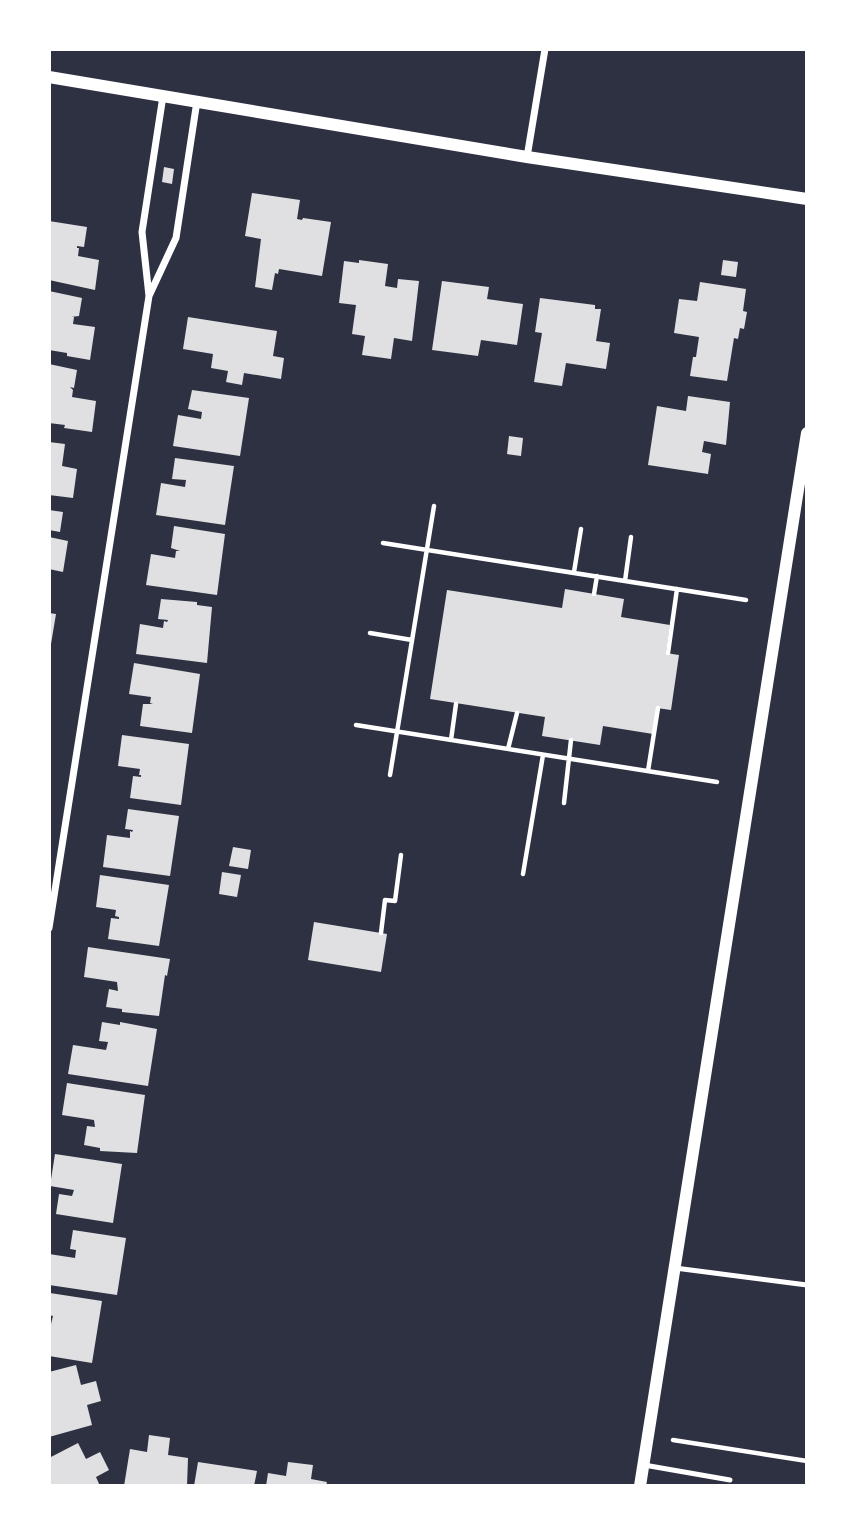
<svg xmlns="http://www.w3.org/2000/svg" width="856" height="1535" font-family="'Fira Sans',sans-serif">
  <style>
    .building { fill: #e0e0e3 }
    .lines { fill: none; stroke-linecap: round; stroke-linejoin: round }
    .path { stroke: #fff; stroke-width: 4.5 }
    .service { stroke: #fff; stroke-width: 5 }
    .minor { stroke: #fff; stroke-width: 7 }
    .tertiary { stroke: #fff; stroke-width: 12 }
  </style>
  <rect width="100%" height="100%" fill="#2d3142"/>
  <path class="building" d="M 164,167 L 174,169 L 172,184 L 162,182 Z
    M 252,193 L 300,200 L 297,219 L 302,220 L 303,218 L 331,222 L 322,276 L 279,269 L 278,274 L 275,273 L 272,290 L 255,287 L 261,239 L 245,236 Z
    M 49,221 L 87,227 L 84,247 L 77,246 L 77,248 L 79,248 L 78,256 L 99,260 L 95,290 L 49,280 Z
    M 359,260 L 388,264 L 385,286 L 397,288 L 398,279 L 419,281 L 412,341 L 394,338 L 391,359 L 362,355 L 365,336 L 352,334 L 356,305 L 339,303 L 344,261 L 359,263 Z
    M 723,260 L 738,262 L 736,277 L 721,275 Z
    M 442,281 L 489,287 L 487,299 L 523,304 L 517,345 L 481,340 L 478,356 L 432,350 Z
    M 700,282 L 746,289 L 743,311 L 747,312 L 744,329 L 740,328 L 738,339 L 734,338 L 727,381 L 690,376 L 693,357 L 696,357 L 699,337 L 674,333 L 679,299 L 697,301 Z
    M 49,291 L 82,298 L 79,316 L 71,317 L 74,317 L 73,324 L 95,327 L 90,360 L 67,356 L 67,353 L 49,350 Z
    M 540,298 L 595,305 L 595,309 L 601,309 L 596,341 L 610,343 L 606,369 L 566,363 L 562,386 L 534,382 L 542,333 L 535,332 Z
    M 188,317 L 277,331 L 273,356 L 284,358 L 281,379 L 244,373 L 242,385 L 226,382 L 228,371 L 211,368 L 213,354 L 183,349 Z
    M 49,364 L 77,370 L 74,388 L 70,387 L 73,390 L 72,397 L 96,401 L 92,432 L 64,428 L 65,425 L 49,423 Z
    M 192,390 L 249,398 L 240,456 L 173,446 L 178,415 L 201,419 L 202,412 L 188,409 Z
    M 688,396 L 730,402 L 726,445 L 704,441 L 702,452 L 711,454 L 708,474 L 648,465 L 657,406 L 686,411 Z
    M 509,436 L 523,438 L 521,456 L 507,454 Z
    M 49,442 L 65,444 L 62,466 L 77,469 L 73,498 L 49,495 Z
    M 175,458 L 234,466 L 225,525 L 156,515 L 161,483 L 185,487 L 186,480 L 172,479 Z
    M 49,510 L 63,512 L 60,532 L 49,530 Z
    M 174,526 L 225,534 L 217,595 L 146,585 L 151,554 L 175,558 L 176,551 L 180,551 L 171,548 Z
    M 49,537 L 68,541 L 63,572 L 49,569 Z
    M 565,589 L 624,599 L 621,617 L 670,625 L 666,653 L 679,655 L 671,710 L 657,708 L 653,734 L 603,726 L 600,745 L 542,736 L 545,717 L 430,699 L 447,590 L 562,608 Z
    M 161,599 L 197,602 L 197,605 L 212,607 L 207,663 L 136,654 L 140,624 L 163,628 L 164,621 L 167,622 L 168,620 L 158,619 Z
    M 49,613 L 56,614 L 51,644 L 49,643 Z
    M 134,663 L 200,674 L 192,733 L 140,726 L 143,704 L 153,704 L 150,703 L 151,697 L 129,694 Z
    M 122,735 L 189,744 L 181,805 L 130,798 L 133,776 L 141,777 L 141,775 L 139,775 L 140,769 L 118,766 Z
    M 128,809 L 179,816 L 170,876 L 103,867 L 107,835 L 130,838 L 130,831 L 132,832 L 133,830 L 125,829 Z
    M 233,847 L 251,850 L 248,869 L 229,866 Z
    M 222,872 L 241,875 L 237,897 L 219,894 Z
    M 100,875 L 169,885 L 159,946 L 108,939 L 111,918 L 119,919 L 119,917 L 115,916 L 116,910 L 96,907 Z
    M 314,922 L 387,934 L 381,972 L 308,960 Z
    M 88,947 L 170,959 L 167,976 L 165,975 L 159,1016 L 122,1012 L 122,1009 L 106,1007 L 109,989 L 118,991 L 117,982 L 84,977 Z
    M 102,1022 L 120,1025 L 120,1022 L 157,1029 L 148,1086 L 68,1074 L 73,1045 L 106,1050 L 108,1042 L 99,1041 Z
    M 67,1083 L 145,1095 L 137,1153 L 100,1151 L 100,1148 L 84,1145 L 87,1126 L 95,1127 L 94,1120 L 62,1115 Z
    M 55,1154 L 122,1164 L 113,1223 L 56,1214 L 59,1194 L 72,1196 L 74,1190 L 50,1186 Z
    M 73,1230 L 126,1238 L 117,1295 L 49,1285 L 49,1254 L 75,1258 L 76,1250 L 70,1249 Z
    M 50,1293 L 102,1301 L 92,1363 L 49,1356 L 49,1323 L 51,1324 L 53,1316 L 49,1315 Z
    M 76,1365 L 81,1385 L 96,1381 L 101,1401 L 87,1405 L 92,1425 L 49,1437 L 49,1372 Z
    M 149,1435 L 170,1438 L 168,1455 L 188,1458 L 187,1486 L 124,1486 L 130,1449 L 147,1452 Z
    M 78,1443 L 86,1459 L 100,1452 L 109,1470 L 96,1477 L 100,1486 L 49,1486 L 49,1458 Z
    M 198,1462 L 257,1471 L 254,1486 L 194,1486 Z
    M 288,1462 L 313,1465 L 311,1479 L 327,1482 L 326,1486 L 266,1486 L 268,1473 L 286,1476 Z"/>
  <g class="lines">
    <path class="path" d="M 383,543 L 746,600
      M 574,572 L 581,529
      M 625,581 L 631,537
      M 594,594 L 597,576
      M 370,633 L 412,640
      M 668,653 L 677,589
      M 356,725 L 717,782
      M 451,740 L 456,704
      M 508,749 L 517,713
      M 648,771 L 658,708
      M 390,775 L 434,506
      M 564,803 L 571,740
      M 523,874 L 543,755
      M 381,933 L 385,900 L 395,901 L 401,855
      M 673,1440 L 807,1461"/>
    <path class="service" d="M 675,1268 L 807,1285
      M 644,1465 L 730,1480"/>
    <path class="minor" d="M 527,157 L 545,49
      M 149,296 L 176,238 L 197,101
      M 49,928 L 149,296 L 142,232 L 163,96"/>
    <path class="tertiary" d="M 49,77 L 527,157 L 807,199
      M 640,1486 L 807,433"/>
  </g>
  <rect width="856" height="1535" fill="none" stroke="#ffffff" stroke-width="102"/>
</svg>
